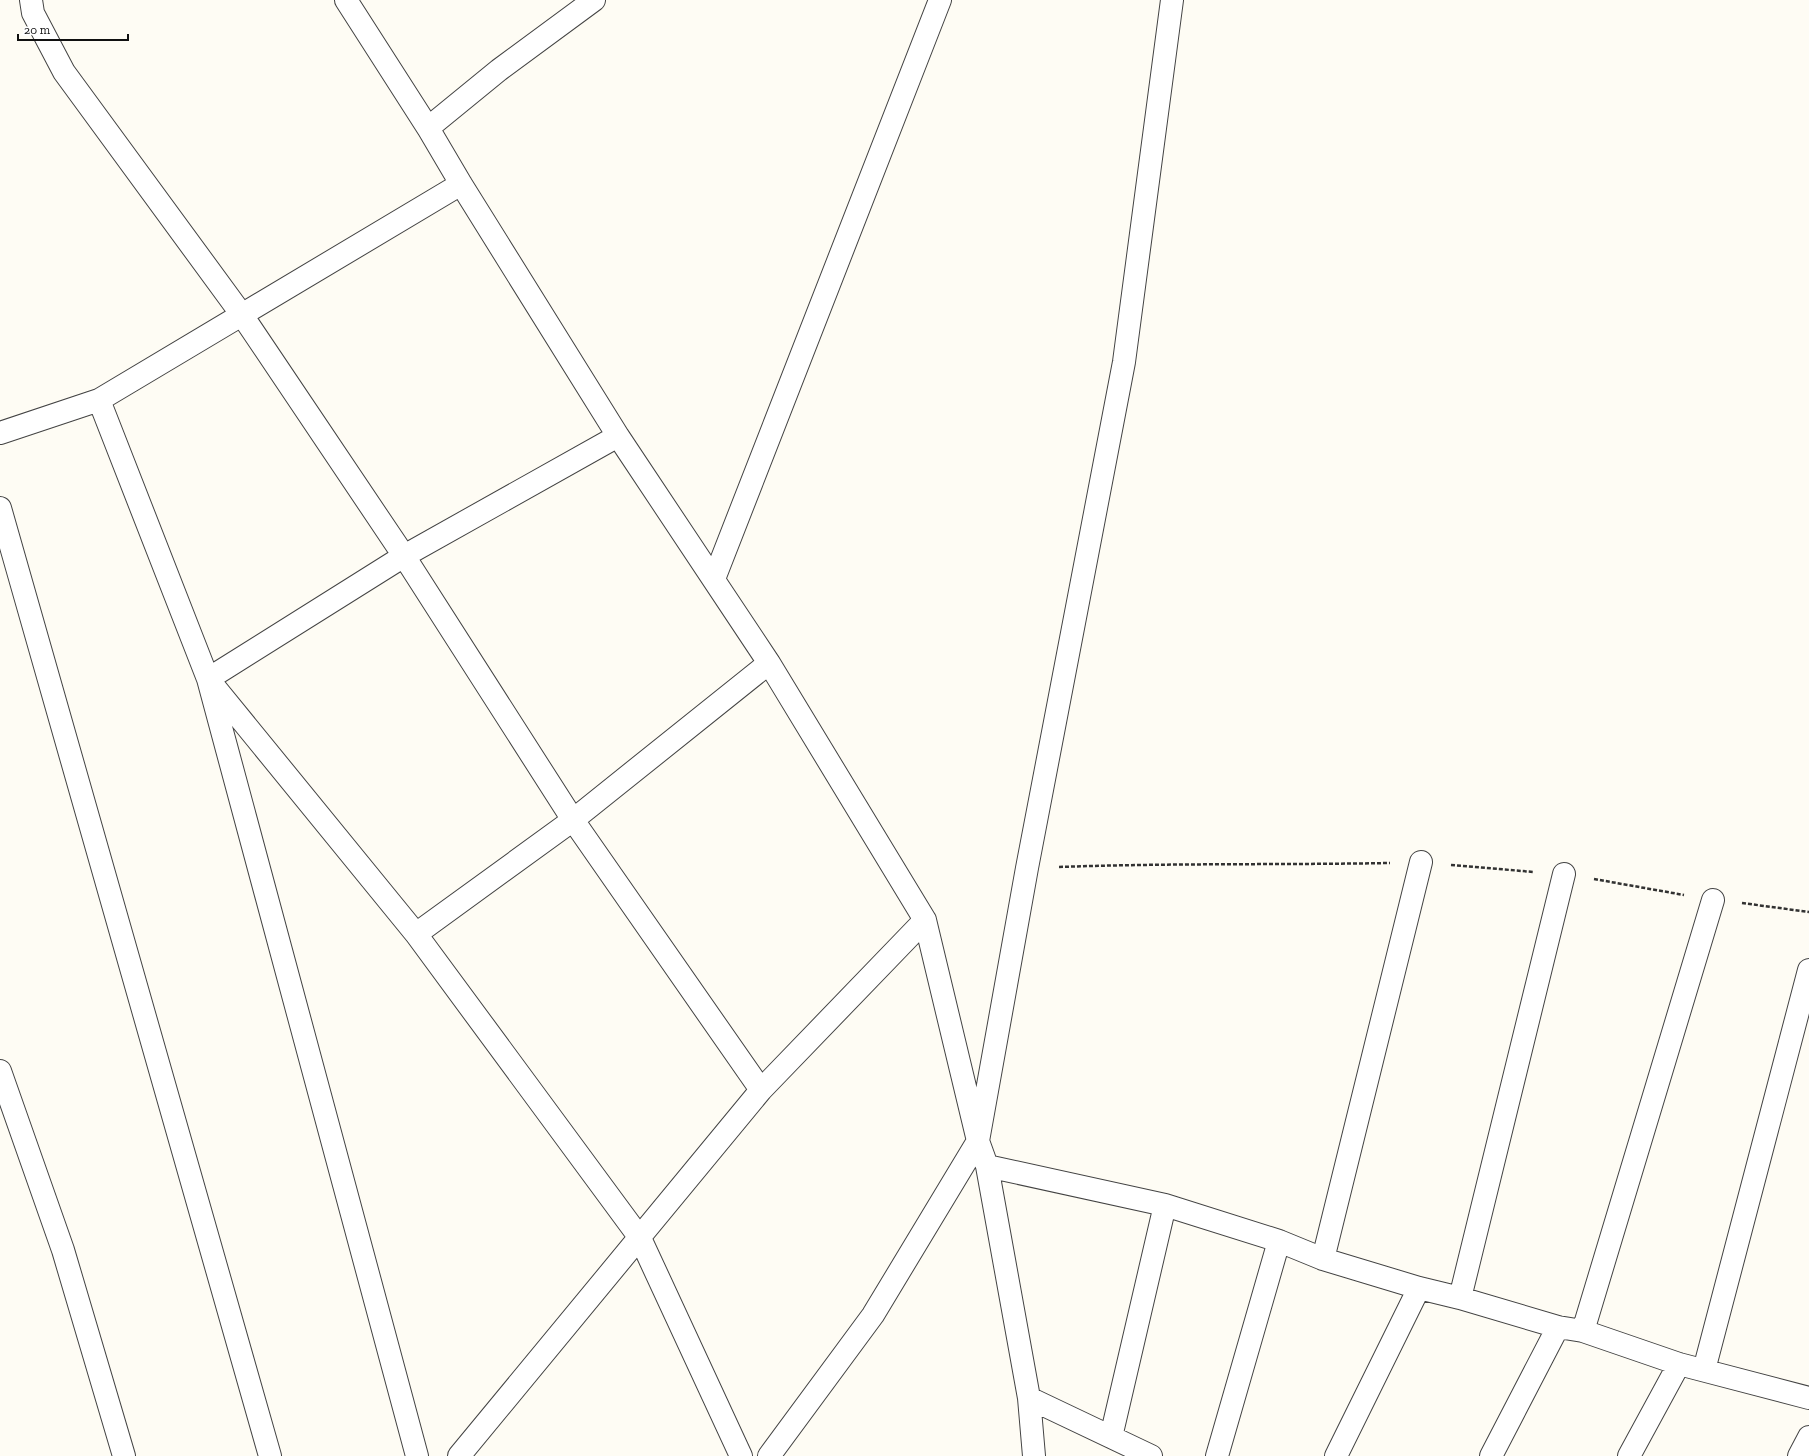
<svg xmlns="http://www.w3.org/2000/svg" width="1809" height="1456" font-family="'Zilla Slab',serif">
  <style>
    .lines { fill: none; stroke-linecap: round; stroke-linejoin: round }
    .minor-casing { stroke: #434343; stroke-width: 24 }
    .path { stroke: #323232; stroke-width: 2.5; stroke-dasharray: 4 2; stroke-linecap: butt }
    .minor { stroke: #fff; stroke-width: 22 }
  </style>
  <rect width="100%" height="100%" fill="#fefcf4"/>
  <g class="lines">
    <defs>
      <path id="minor" d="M 31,0 L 33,13 L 64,72 L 242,315 L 404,556 L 573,820 L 761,1090
        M 346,0 L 428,128 L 461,184 L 618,436 L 769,663 L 925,920 L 978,1141 L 987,1166 L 1029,1398 L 1034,1456
        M 428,128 L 499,70 L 594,0
        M 99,400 L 208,679 L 417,1456
        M 0,433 L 99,400 L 461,184
        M 618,436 L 404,556 L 208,679 L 416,934 L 640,1238 L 741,1456
        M 0,508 L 270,1456
        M 714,579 L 940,0
        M 416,934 L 573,820 L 769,663
        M 0,1071 L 63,1250 L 124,1456
        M 987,1166 L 1165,1205 L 1279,1241 L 1323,1259 L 1419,1288 L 1460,1298 L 1558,1327 L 1583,1331 L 1679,1364 L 1809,1398
        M 1323,1259 L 1421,862
        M 1460,1298 L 1564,874
        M 1583,1331 L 1713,900
        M 1704,1370 L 1809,970
        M 1029,1398 L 1151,1456
        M 1111,1437 L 1165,1205
        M 459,1456 L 761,1090 L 925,920
        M 769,1456 L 873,1315 L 978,1141 L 1027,868 L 1124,362 L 1172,0
        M 1217,1456 L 1279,1241
        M 1336,1456 L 1419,1288
        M 1491,1456 L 1558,1327
        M 1629,1456 L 1679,1364
        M 1799,1456 L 1809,1437"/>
    </defs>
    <use href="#minor" class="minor-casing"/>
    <path class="path" d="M 1451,865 L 1534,872
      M 1059,867 C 1169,863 1280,865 1390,863
      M 1594,879 L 1684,895
      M 1742,903 L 1809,912"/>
    <use href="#minor" class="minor"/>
  </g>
  <path d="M18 34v6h110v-6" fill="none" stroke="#101010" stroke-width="2"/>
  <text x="24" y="34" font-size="12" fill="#101010" stroke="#ffffff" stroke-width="3" paint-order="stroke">20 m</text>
</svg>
